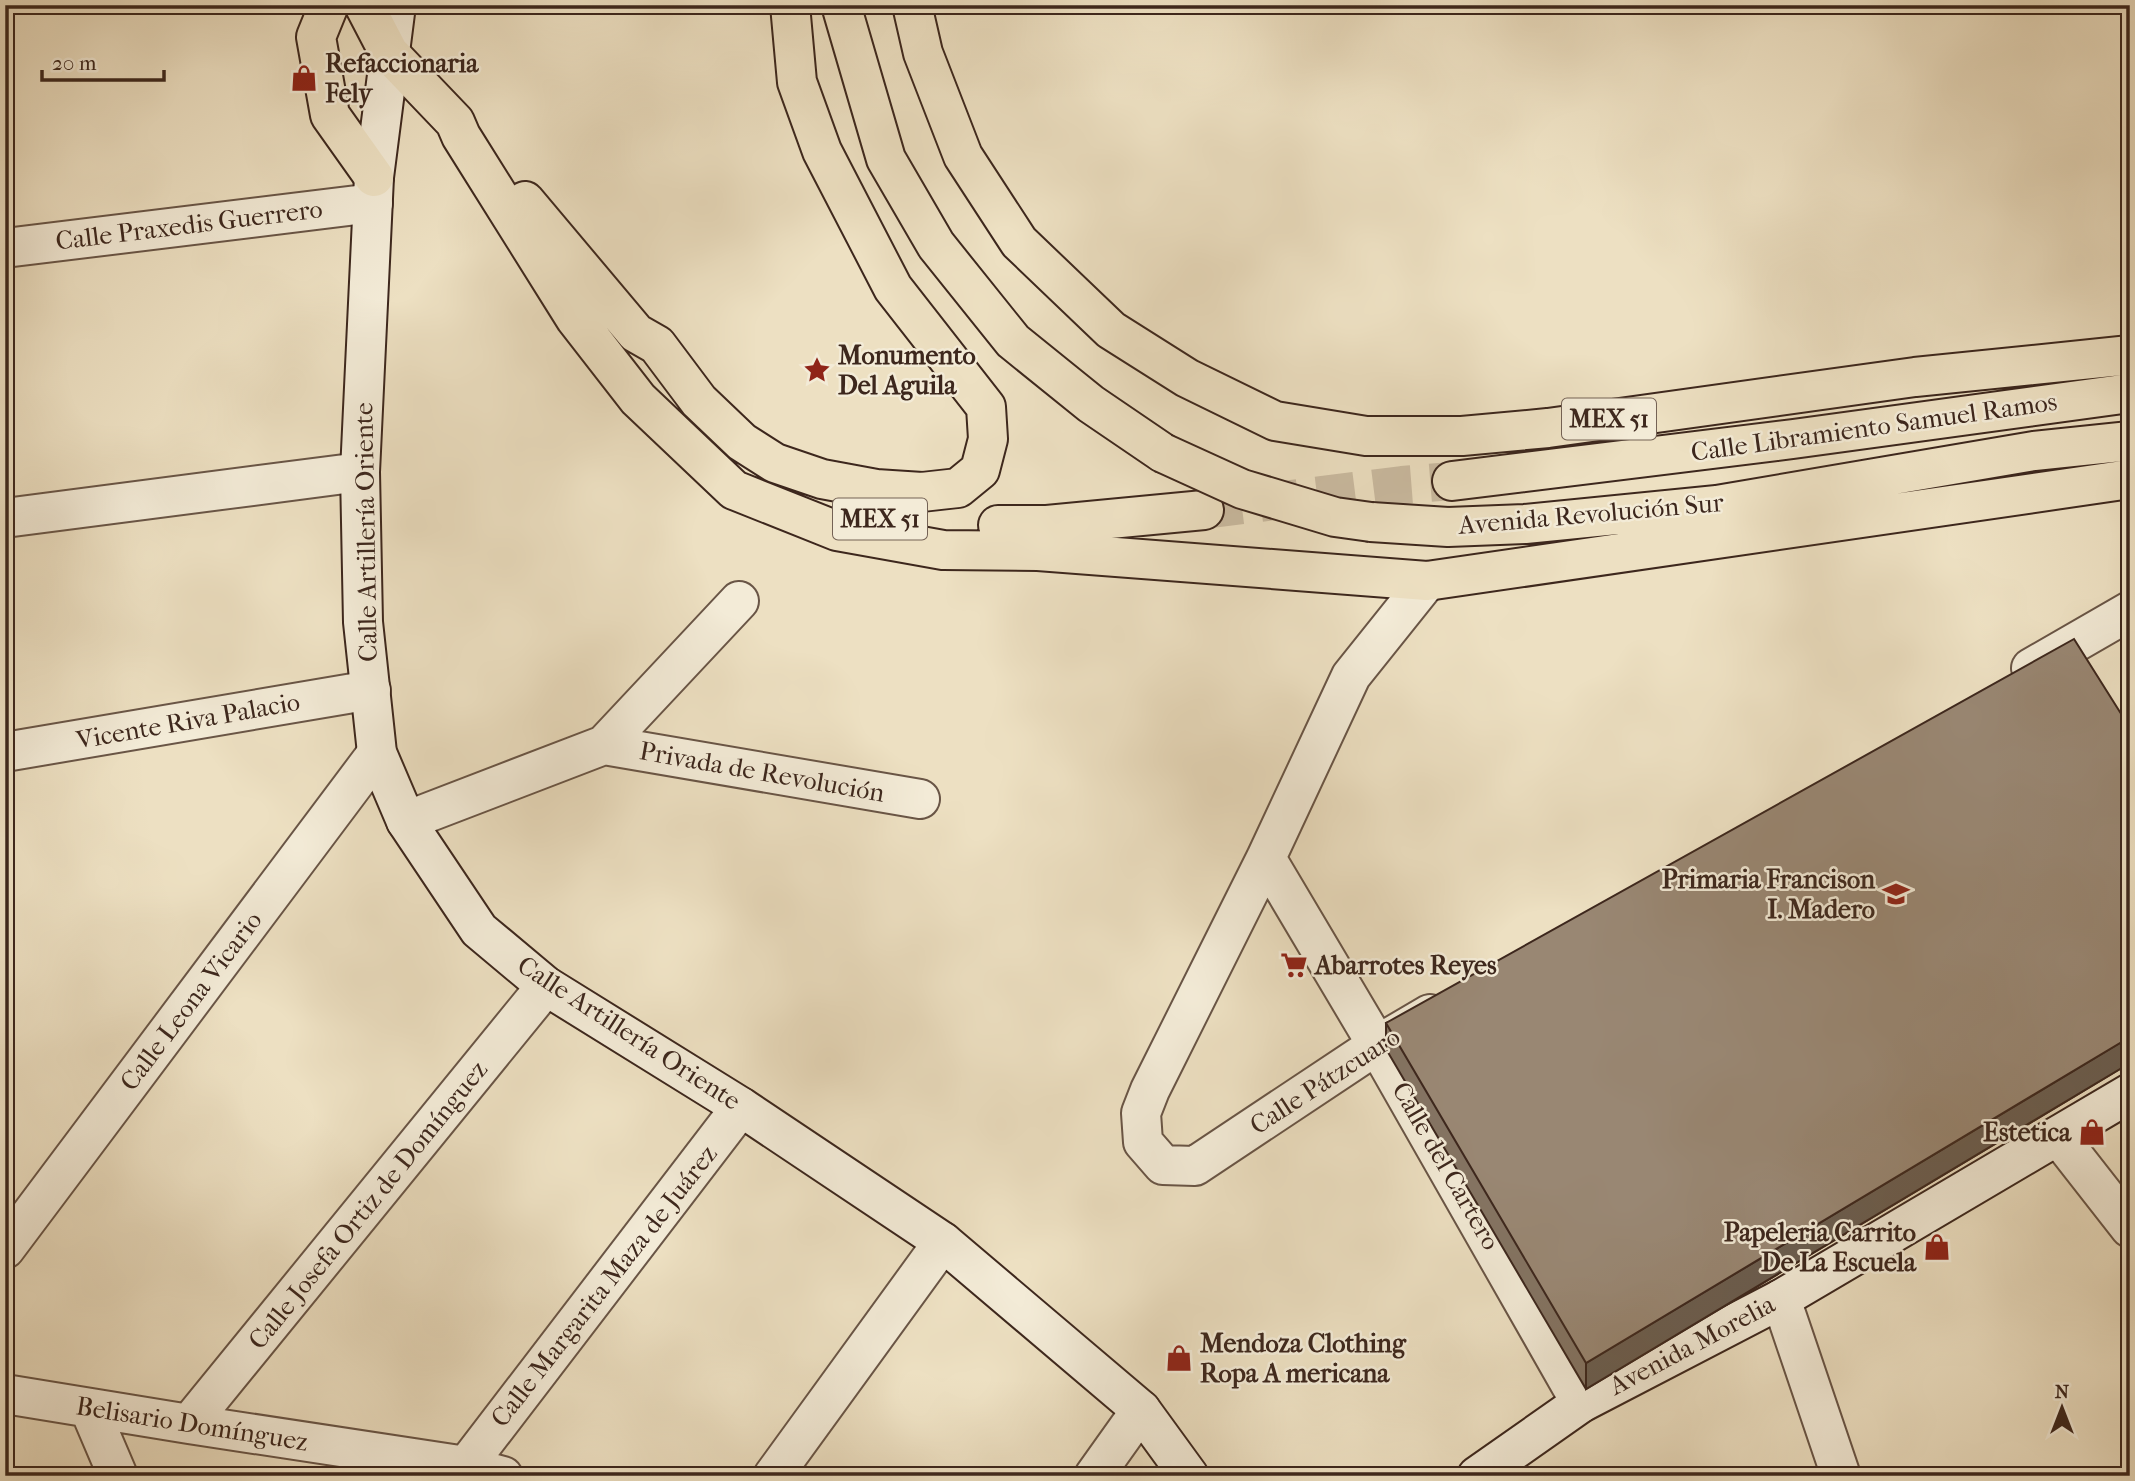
<svg xmlns="http://www.w3.org/2000/svg" width="2135" height="1481" font-family="'IM FELL French Canon',serif">
  <style>
    .lines { fill: none; stroke-linecap: round; stroke-linejoin: round }
    .primary-tunnel { stroke: #cabba1; stroke-width: 38; stroke-dasharray: 38 19; stroke-linecap: butt }
    .street-casing { stroke: #695546; stroke-width: 42 }
    .secondary-casing { stroke: #3d271d; stroke-width: 42 }
    .primary-casing { stroke: #3d271d; stroke-width: 42 }
    .street { stroke: #f3ebd7; stroke-width: 38 }
    .secondary { stroke: #f3ebd7; stroke-width: 38 }
    .primary { stroke: #ede0c2; stroke-width: 38 }
    .primary-bridge-casing { stroke: #3d271d; stroke-width: 42; stroke-linecap: butt }
    .primary-bridge { stroke: #ede0c2; stroke-width: 38 }
    .wall { fill: #847463; stroke: #3d271d; stroke-width: 2 }
    .shaded-wall { fill: #6b5e50; stroke: #3d271d; stroke-width: 2 }
    .building { fill: #998773; stroke: #3d271d; stroke-width: 2 }
    .labels { text-anchor: middle; dominant-baseline: central; stroke-width: 5; stroke-linejoin: round; paint-order: stroke }
    .shield { fill: #f3ebd7; stroke: #746255; stroke-width: 2 }
    .shield-label { font-size: 24px; font-weight: bold; fill: #3d271d }
    .poi-label { font-size: 26px; font-weight: bold; fill: #3d271d; stroke: #f3ebd7; text-anchor: start }
    .street-label { font-size: 26px; fill: #3d271d; stroke: #f3ebd7 }
  </style>
  <rect width="100%" height="100%" fill="#ede0c2"/>
  <filter id="stains"><feTurbulence type="fractalNoise" baseFrequency=".00286" numOctaves="4"/><feColorMatrix values="0 0 0 0 .2 0 0 0 0 .09 0 0 0 0 .02 0 0 0 .5 -.17"/></filter>
  <radialGradient id="worn" r=".72"><stop offset=".6" stop-color="#630" stop-opacity="0"/><stop offset="1" stop-color="#630" stop-opacity=".3"/></radialGradient>
  <g class="lines">
    <path class="primary-tunnel" d="M 1204,510 L 1402,485 L 1452,481"/>
    <defs>
      <path id="street" d="M 5,248 L 373,203
        M 5,518 L 360,472
        M 1427,581 L 1351,676 L 1266,858 L 1150,1090 L 1141,1113 L 1143,1142 L 1163,1165 L 1195,1166 L 1377,1045 L 1430,1014
        M 2031,668 L 2130,611
        M 604,745 L 739,601
        M 5,752 L 371,690
        M 406,821 L 604,745 L 920,799
        M 1266,858 L 1377,1045 L 1581,1403
        M 2058,1136 L 2130,1228
        M 5,1249 L 377,753
        M 1781,1299 L 1841,1476
        M 5,1394 L 189,1424 L 466,1466 L 503,1476
        M 89,1408 L 118,1476
        M 189,1424 L 546,986
        M 466,1466 L 741,1107
        M 773,1476 L 943,1242
        M 1094,1476 L 1141,1410"/>
      <path id="secondary" d="M 396,5 L 374,177 L 360,472 L 363,622 L 377,753 L 406,821 L 479,930 L 546,986 L 741,1107 L 943,1242 L 1141,1410 L 1189,1476
        M 1477,1476 L 1581,1403 L 1781,1299 L 2130,1093"/>
      <path id="primary" d="M 329,5 L 316,37 L 330,115 L 374,177
        M 364,5 L 389,53 L 455,122 L 461,136 L 575,318 L 638,399 L 734,490 L 837,531 L 943,550 L 1038,551 L 1427,581 L 2130,479
        M 841,5 L 886,159 L 936,245 L 1013,341 L 1091,404 L 1163,453
        M 912,5 L 923,53 L 963,156 L 1019,242 L 1111,330 L 1187,378 L 1275,421 L 1366,436 L 1462,436 L 1548,428 L 1915,377 L 2130,355
        M 525,201 L 636,333 L 657,345 L 699,401 L 742,442 L 775,463 L 822,479 L 876,489 L 922,492 L 958,488 L 980,470 L 988,439 L 986,407 L 893,288 L 822,151 L 797,82 L 790,5
        M 1452,481 L 1793,439 L 2130,393
        M 1371,522 L 1448,527 L 1525,524 L 1717,505 L 2034,451 L 2130,441
        M 998,525 L 1047,525 L 1204,510"/>
    </defs>
    <use href="#street" class="street-casing"/>
    <use href="#secondary" class="secondary-casing"/>
    <use href="#primary" class="primary-casing"/>
    <use href="#street" class="street"/>
    <use href="#secondary" class="secondary"/>
    <use href="#primary" class="primary"/>
    <defs>
      <path id="primary-bridge" d="M 1163,453 L 1242,489 L 1335,517 L 1371,522"/>
    </defs>
    <use href="#primary-bridge" class="primary-bridge-casing"/>
    <use href="#primary-bridge" class="primary-bridge"/>
  </g>
  <path class="wall" d="M 2130,728 L 2130,1063 L 1586,1389 L 1386,1049 L 1386,1023 Z"/>
  <path class="shaded-wall" d="M 2130,1037 L 2130,1063 L 1586,1389 L 1586,1363 Z"/>
  <path class="building" d="M 2074,639 L 2130,728 L 2130,1037 L 1586,1363 L 1386,1023 Z"/>
  <defs>
    <symbol id="shop-bare" viewBox="-9 -9 18 18"><path d="M-5-2.5h2.3a2.7 3.5 0 0 1 5.4 0H5L5.5 6h-11ZM-1.5-2.5h3a1.5 2.3 0 0 0-3 0Z" fill="#8f2418" stroke="#f3ebd7" stroke-width="2.5" paint-order="stroke"/></symbol>
    <symbol id="sight-bare" viewBox="-9 -9 18 18"><path d="M0-6L1.8-2.2L6-1.7L2.9 1.2L3.7 5.4L0 3.3L-3.7 5.4L-2.9 1.2L-6-1.7L-1.8-2.2Z" fill="#8f2418" stroke="#f3ebd7" stroke-width="2.5" paint-order="stroke"/></symbol>
    <symbol id="school-bare" viewBox="-9 -9 18 18"><path d="M0-5L7-2L0 1L-7-2ZM-4 1L0 2.5L4 1V4Q0 6-4 4Z" fill="#8f2418" stroke="#f3ebd7" stroke-width="2.5" paint-order="stroke"/></symbol>
    <symbol id="supermarket-bare" viewBox="-9 -9 18 18"><path d="M-6-5.5h2.5l.6 2H6L4.5 2H-2.5L-4.4-4H-6ZM-1.5 3.2a1.3 1.3 0 1 0 .1 0ZM3 3.2a1.3 1.3 0 1 0 .1 0Z" fill="#8f2418" stroke="#f3ebd7" stroke-width="2.5" paint-order="stroke"/></symbol>
  </defs>
  <g fill-rule="evenodd">
    <use href="#shop-bare" x="285" y="59" width="38" height="38"/>
    <use href="#sight-bare" x="798" y="351" width="38" height="38"/>
    <use href="#school-bare" x="1877" y="875" width="38" height="38"/>
    <use href="#supermarket-bare" x="1275" y="946" width="38" height="38"/>
    <use href="#shop-bare" x="2073" y="1113" width="38" height="38"/>
    <use href="#shop-bare" x="1918" y="1228" width="38" height="38"/>
    <use href="#shop-bare" x="1160" y="1339" width="38" height="38"/>
  </g>
  <g class="labels">
    <g class="shield">
      <rect x="1562" y="398.5" width="94" height="41" rx="5"/>
      <rect x="833" y="498.5" width="94" height="41" rx="5"/>
    </g>
    <g class="shield-label">
      <text x="1609" y="419">MEX 51</text>
      <text x="880" y="519">MEX 51</text>
    </g>
    <g class="poi-label">
      <text x="325" y="63">Refaccionaria<tspan x="325" dy="30">Fely</tspan></text>
      <text x="838" y="355">Monumento<tspan x="838" dy="30">Del Aguila</tspan></text>
      <text x="1875" y="879" text-anchor="end">Primaria Francison<tspan x="1875" dy="30">I. Madero</tspan></text>
      <text x="1315" y="965">Abarrotes Reyes</text>
      <text x="2071" y="1132" text-anchor="end">Estetica</text>
      <text x="1916" y="1232" text-anchor="end">Papeleria Carrito<tspan x="1916" dy="30">De La Escuela</tspan></text>
      <text x="1200" y="1343">Mendoza Clothing<tspan x="1200" dy="30">Ropa A mericana</tspan></text>
    </g>
    <g class="street-label">
      <text transform="translate(189 225) rotate(-7)">Calle Praxedis Guerrero</text>
      <text transform="translate(1874 427) rotate(-8)">Calle Libramiento Samuel Ramos</text>
      <text transform="translate(1591 514) rotate(-5)">Avenida Revolución Sur</text>
      <text transform="translate(366 532) rotate(-91)">Calle Artillería Oriente</text>
      <text transform="translate(188 721) rotate(-10)">Vicente Riva Palacio</text>
      <text transform="translate(762 772) rotate(10)">Privada de Revolución</text>
      <text transform="translate(191 1001) rotate(-53)">Calle Leona Vicario</text>
      <text transform="translate(629 1033) rotate(33)">Calle Artillería Oriente</text>
      <text transform="translate(1325 1081) rotate(-33)">Calle Pátzcuaro</text>
      <text transform="translate(1446 1166) rotate(60)">Calle del Cartero</text>
      <text transform="translate(368 1205) rotate(-51)">Calle Josefa Ortiz de Domínguez</text>
      <text transform="translate(604 1286) rotate(-52)">Calle Margarita Maza de Juárez</text>
      <text transform="translate(1692 1345) rotate(-28)">Avenida Morelia</text>
      <text transform="translate(192 1424) rotate(9)">Belisario Domínguez</text>
    </g>
  </g>
  <rect width="2135" height="1481" fill="none" stroke="#ede0c2" stroke-width="28"/>
  <rect x="7" y="7" width="2121" height="1467" fill="none" stroke="#3d271d" stroke-width="3.5"/>
  <rect x="14" y="14" width="2107" height="1453" fill="none" stroke="#3d271d" stroke-width="2"/>
  <g transform="translate(2062 1408)" stroke="#f3ebd7" stroke-width="5" paint-order="stroke">
  <path d="M0-5L12 26L0 18L-12 26Z" fill="#3d271d"/>
  <text y="-10" font-size="19" font-weight="bold" text-anchor="middle" fill="#3d271d">N</text>
  </g>
  <path d="M42 70v10h122v-10" fill="none" stroke="#3d271d" stroke-width="3.5"/>
  <text x="52" y="70" font-size="21" fill="#3d271d" stroke="#f3ebd7" stroke-width="5" paint-order="stroke">20 m</text>
  <rect width="100%" height="100%" filter="url(#stains)"/>
  <rect width="100%" height="100%" fill="url(#worn)"/>
</svg>
